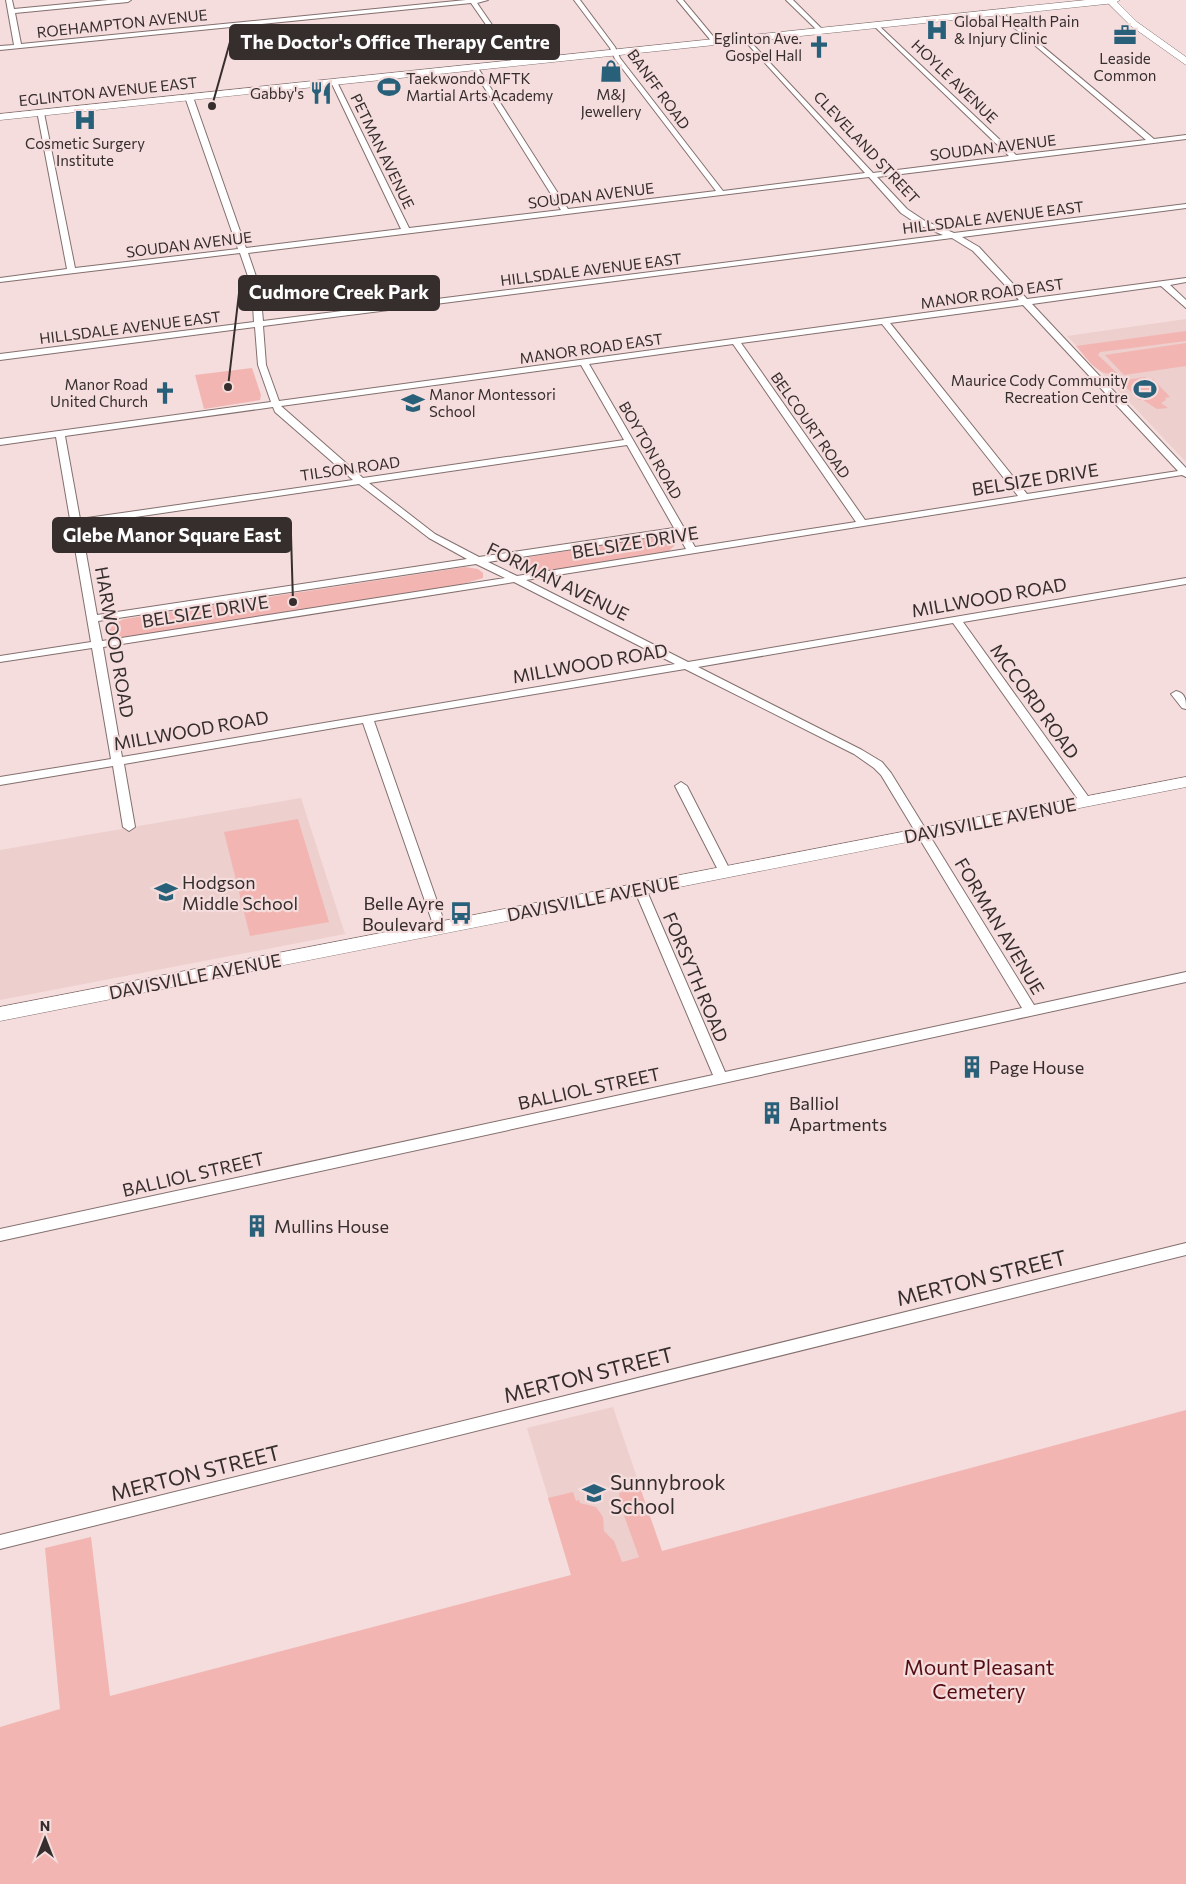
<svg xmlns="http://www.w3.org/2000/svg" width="1186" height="1884" font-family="Commissioner,sans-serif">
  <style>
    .built { fill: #edcfcd }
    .green { fill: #f2b5b2 }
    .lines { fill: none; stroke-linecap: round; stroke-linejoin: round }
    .street-casing { stroke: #836f6e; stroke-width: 2 }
    .secondary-casing { stroke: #836f6e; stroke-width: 1 }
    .primary-casing { stroke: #836f6e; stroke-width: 1 }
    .street { fill: #fff; fill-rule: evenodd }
    .secondary { fill: #fff; fill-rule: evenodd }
    .primary { fill: #fff; fill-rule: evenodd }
    .labels { text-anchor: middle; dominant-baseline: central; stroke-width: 4.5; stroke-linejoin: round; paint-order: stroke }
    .far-poi-label { font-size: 15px; fill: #362d2d; stroke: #f4dddc; text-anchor: end }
    .far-street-label { font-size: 15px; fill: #362d2d; stroke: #f4dddc }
    .street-label { font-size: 18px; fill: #362d2d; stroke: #f4dddc }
    .poi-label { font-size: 18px; fill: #362d2d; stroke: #f4dddc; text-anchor: start }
    .near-street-label { font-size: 21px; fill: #362d2d; stroke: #f4dddc }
    .near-poi-label { font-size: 21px; fill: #362d2d; stroke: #f4dddc; text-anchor: start }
    .near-park-label { font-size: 21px; fill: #550d14; stroke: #f4dddc }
    .leader { fill: none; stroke: #362d2d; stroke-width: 2 }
    .callout-dot { fill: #362d2d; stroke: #f4dddc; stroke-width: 2 }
    .callout { fill: #362d2d; stroke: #362d2d; stroke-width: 2 }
    .callout-label { font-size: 19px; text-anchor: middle; font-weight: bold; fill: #fff }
  </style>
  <rect width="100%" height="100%" fill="#f4dddc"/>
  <path class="built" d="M 1186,319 L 1186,462 L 1067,336 Z
    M 301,798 L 345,934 L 0,1000 L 0,850 Z
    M 613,1407 L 662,1551 L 572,1575 L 527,1428 Z"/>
  <path class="green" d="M 1186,331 L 1186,341 L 1100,352 L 1098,355 L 1117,373 C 1098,378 1087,358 1076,346 Z
    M 1186,343 L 1186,366 L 1124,375 L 1105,355 Z
    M 252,368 L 261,395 L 260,400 L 204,409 L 195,375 Z
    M 1145,377 L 1148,380 L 1153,379 L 1170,397 L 1165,398 L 1166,400 L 1161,403 L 1168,408 L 1157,409 L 1143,400 L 1139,400 L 1120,381 Z
    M 655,537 L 664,537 L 674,541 L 675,545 L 670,550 L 671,552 L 536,573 L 518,571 L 511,566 L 512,562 L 523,558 Z
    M 465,567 L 478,569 L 483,573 L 483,578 L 459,585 L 127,638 L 113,635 L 109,630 L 115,623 L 124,619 Z
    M 298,819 L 329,922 L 250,936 L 224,832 Z
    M 1186,1410 L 1186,1884 L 0,1884 L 0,1727 L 60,1709 L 45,1548 L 91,1537 L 110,1696 L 571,1575 L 548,1498 L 573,1492 L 576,1501 L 579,1500 L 580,1503 L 596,1507 L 603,1517 L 604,1531 L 614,1541 L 622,1562 L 639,1557 L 621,1507 L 619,1493 L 640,1488 L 662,1551 Z"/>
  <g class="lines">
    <defs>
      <path id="street" d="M 6,0 L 12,0 L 14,9 L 108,0 L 131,0 L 128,2 L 15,13 L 21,44 L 466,0 L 488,0 L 477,3 L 519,64 L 514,65 L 471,3 L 0,50 L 0,46 L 14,45 Z
        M 574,0 L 580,0 L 615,47 L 620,58 L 723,191 L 865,173 L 744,40 L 744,38 L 746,37 L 873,173 L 1009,156 L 874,26 L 873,25 L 876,23 L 1016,155 L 1146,140 L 997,13 L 996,12 L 999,10 L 1154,139 L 1186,135 L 1186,139 L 877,177 L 907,209 L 925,221 L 954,233 L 1186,204 L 1186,208 L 962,237 L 979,247 L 1027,299 L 1186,278 L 1186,282 L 1170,285 L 1186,300 L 1186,308 L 1161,286 L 1032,304 L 1186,468 L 1186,477 L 1182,475 L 526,580 L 688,662 L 1186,578 L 1186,584 L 963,622 L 1090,799 L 1092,802 L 1086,806 L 1082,805 L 953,623 L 698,667 L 862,750 L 882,762 L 891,773 L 1034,1005 L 1186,972 L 1186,982 L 0,1241 L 0,1229 L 713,1075 L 634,889 L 640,885 L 646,889 L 725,1072 L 1022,1008 L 881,775 L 874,768 L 854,754 L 685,669 L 374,721 L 446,927 L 440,931 L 434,927 L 363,723 L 124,764 L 135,827 L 129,831 L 123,827 L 113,766 L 0,785 L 0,777 L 111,759 L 92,648 L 0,662 L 0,656 L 91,642 L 56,437 L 0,445 L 0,439 L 271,402 L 258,365 L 255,327 L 0,360 L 0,354 L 254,322 L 252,288 L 240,253 L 0,282 L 0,278 L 67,269 L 37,111 L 44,113 L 75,268 L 238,249 L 185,97 L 189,95 L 193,97 L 246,248 L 401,229 L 331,82 L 334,80 L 337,82 L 409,228 L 561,210 L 472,68 L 475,66 L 478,68 L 568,209 L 716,191 L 615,59 L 610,48 ZM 869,177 L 901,213 L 919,225 L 943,235 L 263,321 L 260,288 L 248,253 ZM 952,238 L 973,251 L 1019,300 L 279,401 L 266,365 L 263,326 ZM 1023,305 L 1178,471 L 1027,494 L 890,323 ZM 882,324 L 1018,496 L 865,520 L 741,343 ZM 733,344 L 856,522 L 695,547 L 589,364 ZM 581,365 L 624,440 L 363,478 L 281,406 ZM 273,407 L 275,412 L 353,480 L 80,519 L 65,436 ZM 627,445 L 674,528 L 479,557 L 435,534 L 369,483 ZM 359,484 L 429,538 L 467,559 L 97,615 L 81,525 ZM 677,533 L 686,549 L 517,576 L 488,562 ZM 476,564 L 505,578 L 102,641 L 98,621 ZM 514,582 L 675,664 L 122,757 L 103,647 Z
        M 677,0 L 683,0 L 717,41 L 717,43 L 713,43 Z
        M 786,0 L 793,0 L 823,30 L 823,32 L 819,32 Z
        M 1176,691 C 1186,693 1186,701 1186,709 L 1182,708 L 1171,694 Z
        M 681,782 L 687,786 L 731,872 L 729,875 L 725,876 L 719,872 L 675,786 Z
        M 1186,1243 L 1186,1255 L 0,1549 L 0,1535 Z"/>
      <path id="secondary" d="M 1105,0 L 1115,0 L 1137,22 L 1186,57 L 1186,65 L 1131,26 Z
        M 1186,777 L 1186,787 L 0,1021 L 0,1007 Z"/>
      <path id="primary" d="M 1086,0 L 1120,0 L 1115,3 L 0,120 L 0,114 Z"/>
    </defs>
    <use href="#street" class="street-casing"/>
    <use href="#secondary" class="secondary-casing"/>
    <use href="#primary" class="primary-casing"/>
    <use href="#street" class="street"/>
    <use href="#secondary" class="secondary"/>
    <use href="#primary" class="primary"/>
  </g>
  <defs>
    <symbol id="hospital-bare" viewBox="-9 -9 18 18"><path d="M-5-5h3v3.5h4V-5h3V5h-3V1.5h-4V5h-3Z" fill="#28607a" stroke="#f4dddc" stroke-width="2.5" paint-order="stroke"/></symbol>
    <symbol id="office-bare" viewBox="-9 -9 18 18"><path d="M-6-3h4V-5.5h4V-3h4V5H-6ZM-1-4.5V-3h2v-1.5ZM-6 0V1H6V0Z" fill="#28607a" stroke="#f4dddc" stroke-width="2.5" paint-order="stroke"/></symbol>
    <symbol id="church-bare" viewBox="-9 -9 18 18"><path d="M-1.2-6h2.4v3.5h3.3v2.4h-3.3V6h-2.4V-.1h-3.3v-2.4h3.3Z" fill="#28607a" stroke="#f4dddc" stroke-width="2.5" paint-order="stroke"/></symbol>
    <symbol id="shop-bare" viewBox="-9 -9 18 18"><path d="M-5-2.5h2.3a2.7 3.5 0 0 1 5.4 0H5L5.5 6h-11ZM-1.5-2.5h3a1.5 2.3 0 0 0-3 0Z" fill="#28607a" stroke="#f4dddc" stroke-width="2.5" paint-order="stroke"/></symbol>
    <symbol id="stadium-bare" viewBox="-9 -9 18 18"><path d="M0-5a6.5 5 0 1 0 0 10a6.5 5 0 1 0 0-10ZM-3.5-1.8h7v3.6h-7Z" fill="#28607a" stroke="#f4dddc" stroke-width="2.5" paint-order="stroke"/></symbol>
    <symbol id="restaurant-bare" viewBox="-9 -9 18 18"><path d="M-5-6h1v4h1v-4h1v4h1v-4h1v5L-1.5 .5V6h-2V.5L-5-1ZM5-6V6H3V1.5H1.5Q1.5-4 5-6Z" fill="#28607a" stroke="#f4dddc" stroke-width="2.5" paint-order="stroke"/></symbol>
    <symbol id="school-bare" viewBox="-9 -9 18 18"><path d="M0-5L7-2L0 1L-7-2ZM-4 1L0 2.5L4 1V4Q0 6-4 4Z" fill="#28607a" stroke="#f4dddc" stroke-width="2.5" paint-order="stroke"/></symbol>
    <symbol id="bus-bare" viewBox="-9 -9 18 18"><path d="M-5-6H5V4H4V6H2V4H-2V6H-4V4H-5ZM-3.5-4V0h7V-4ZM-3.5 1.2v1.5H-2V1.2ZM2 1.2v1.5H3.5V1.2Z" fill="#28607a" stroke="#f4dddc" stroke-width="2.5" paint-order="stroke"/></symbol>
    <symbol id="building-bare" viewBox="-9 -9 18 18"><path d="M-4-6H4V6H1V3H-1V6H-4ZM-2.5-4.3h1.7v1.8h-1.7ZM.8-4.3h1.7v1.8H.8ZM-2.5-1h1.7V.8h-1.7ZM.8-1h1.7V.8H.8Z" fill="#28607a" stroke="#f4dddc" stroke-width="2.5" paint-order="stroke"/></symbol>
  </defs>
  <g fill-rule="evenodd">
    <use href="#hospital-bare" x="921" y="14" width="32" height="32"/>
    <use href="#office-bare" x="1109" y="19" width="32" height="32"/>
    <use href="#church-bare" x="803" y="31" width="32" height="32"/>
    <use href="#shop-bare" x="595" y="55" width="32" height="32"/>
    <use href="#stadium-bare" x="373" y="71" width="32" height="32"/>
    <use href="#restaurant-bare" x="305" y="77" width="32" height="32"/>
    <use href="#hospital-bare" x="69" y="104" width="32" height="32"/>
    <use href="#stadium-bare" x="1129" y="373" width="32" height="32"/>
    <use href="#church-bare" x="149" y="377" width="32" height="32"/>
    <use href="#school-bare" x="397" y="387" width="32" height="32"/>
    <use href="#school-bare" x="150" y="876" width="32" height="32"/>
    <use href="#bus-bare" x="445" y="897" width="32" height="32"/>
    <use href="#building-bare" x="956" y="1051" width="32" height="32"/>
    <use href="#building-bare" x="756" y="1097" width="32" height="32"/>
    <use href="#building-bare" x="241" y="1210" width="32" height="32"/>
    <use href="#school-bare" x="578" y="1477" width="32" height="32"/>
  </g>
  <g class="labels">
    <g class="far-poi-label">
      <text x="954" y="21" text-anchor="start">Global Health Pain<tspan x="954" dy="17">&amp; Injury Clinic</tspan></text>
      <text x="802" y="38">Eglinton Ave.<tspan x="802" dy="17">Gospel Hall</tspan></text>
      <text x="1125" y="58" text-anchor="middle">Leaside<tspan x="1125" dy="17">Common</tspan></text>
      <text x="406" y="78" text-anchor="start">Taekwondo MFTK<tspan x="406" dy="17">Martial Arts Academy</tspan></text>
      <text x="304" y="93">Gabby's</text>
      <text x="611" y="94" text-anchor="middle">M&amp;J<tspan x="611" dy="17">Jewellery</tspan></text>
      <text x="85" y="143" text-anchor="middle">Cosmetic Surgery<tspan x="85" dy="17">Institute</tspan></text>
      <text x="1128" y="380">Maurice Cody Community<tspan x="1128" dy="17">Recreation Centre</tspan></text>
      <text x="148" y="384">Manor Road<tspan x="148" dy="17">United Church</tspan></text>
      <text x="429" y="394" text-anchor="start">Manor Montessori<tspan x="429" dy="17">School</tspan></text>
    </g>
    <g class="far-street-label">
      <text transform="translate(122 23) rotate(-6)">ROEHAMPTON AVENUE</text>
      <text transform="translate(955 81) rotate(44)">HOYLE AVENUE</text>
      <text transform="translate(659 89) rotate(54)">BANFF ROAD</text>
      <text transform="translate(108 91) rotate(-6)">EGLINTON AVENUE EAST</text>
      <text transform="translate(867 147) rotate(47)">CLEVELAND STREET</text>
      <text transform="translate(993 147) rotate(-7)">SOUDAN AVENUE</text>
      <text transform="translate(383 151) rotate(64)">PETMAN AVENUE</text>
      <text transform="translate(591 195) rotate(-7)">SOUDAN AVENUE</text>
      <text transform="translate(993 217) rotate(-7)">HILLSDALE AVENUE EAST</text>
      <text transform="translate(189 244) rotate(-7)">SOUDAN AVENUE</text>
      <text transform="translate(591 269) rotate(-7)">HILLSDALE AVENUE EAST</text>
      <text transform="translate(992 293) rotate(-8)">MANOR ROAD EAST</text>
      <text transform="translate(130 327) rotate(-7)">HILLSDALE AVENUE EAST</text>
      <text transform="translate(591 348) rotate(-8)">MANOR ROAD EAST</text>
      <text transform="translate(811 425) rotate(55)">BELCOURT ROAD</text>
      <text transform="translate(651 450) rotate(60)">BOYTON ROAD</text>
      <text transform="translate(350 468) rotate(-8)">TILSON ROAD</text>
    </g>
    <g class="street-label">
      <text transform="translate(1035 479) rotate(-9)">BELSIZE DRIVE</text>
      <text transform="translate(635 542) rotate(-9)">BELSIZE DRIVE</text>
      <text transform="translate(558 581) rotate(26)">FORMAN AVENUE</text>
      <text transform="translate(989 597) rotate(-10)">MILLWOOD ROAD</text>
      <text transform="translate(205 611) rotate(-9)">BELSIZE DRIVE</text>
      <text transform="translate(115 642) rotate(80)">HARWOOD ROAD</text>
      <text transform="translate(590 663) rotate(-10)">MILLWOOD ROAD</text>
      <text transform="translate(1035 701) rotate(54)">MCCORD ROAD</text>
      <text transform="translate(191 730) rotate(-10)">MILLWOOD ROAD</text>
      <text transform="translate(990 820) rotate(-11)">DAVISVILLE AVENUE</text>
      <text transform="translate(593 898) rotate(-11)">DAVISVILLE AVENUE</text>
      <text transform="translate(1000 926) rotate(59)">FORMAN AVENUE</text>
      <text transform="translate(195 976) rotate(-11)">DAVISVILLE AVENUE</text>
      <text transform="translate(696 977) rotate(67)">FORSYTH ROAD</text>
      <text transform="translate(589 1088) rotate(-12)">BALLIOL STREET</text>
      <text transform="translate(193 1174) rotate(-13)">BALLIOL STREET</text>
    </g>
    <g class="poi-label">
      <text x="182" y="882">Hodgson<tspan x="182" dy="21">Middle School</tspan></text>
      <text x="444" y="903" text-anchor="end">Belle Ayre<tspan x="444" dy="21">Boulevard</tspan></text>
      <text x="989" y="1067">Page House</text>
      <text x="789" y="1103">Balliol<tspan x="789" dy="21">Apartments</tspan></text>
      <text x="274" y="1226">Mullins House</text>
    </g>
    <g class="near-street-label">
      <text transform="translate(981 1277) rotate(-14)">MERTON STREET</text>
      <text transform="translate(588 1374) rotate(-14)">MERTON STREET</text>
      <text transform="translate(195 1472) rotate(-14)">MERTON STREET</text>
    </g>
    <g class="near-poi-label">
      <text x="610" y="1481">Sunnybrook<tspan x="610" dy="24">School</tspan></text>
    </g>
    <g class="near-park-label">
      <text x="979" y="1666">Mount Pleasant<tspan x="979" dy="24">Cemetery</tspan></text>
    </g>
  </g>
  <path class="leader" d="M212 106L230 42M228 387L239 293M293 602L291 535"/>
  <g class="callout-dot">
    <circle cx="212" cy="106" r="5"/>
    <circle cx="228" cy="387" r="5"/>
    <circle cx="293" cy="602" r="5"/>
  </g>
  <g class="callout">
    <rect x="230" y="25" width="329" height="34" rx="5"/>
    <rect x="239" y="276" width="200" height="34" rx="5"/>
    <rect x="53" y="518" width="238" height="34" rx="5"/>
  </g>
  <g class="callout-label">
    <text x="395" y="49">The Doctor's Office Therapy Centre</text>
    <text x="339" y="299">Cudmore Creek Park</text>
    <text x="172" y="542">Glebe Manor Square East</text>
  </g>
  <g transform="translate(45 1839)" stroke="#f4dddc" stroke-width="4" paint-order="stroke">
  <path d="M0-4L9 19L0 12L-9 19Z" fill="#362d2d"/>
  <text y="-8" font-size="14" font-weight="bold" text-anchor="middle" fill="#362d2d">N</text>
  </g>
</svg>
